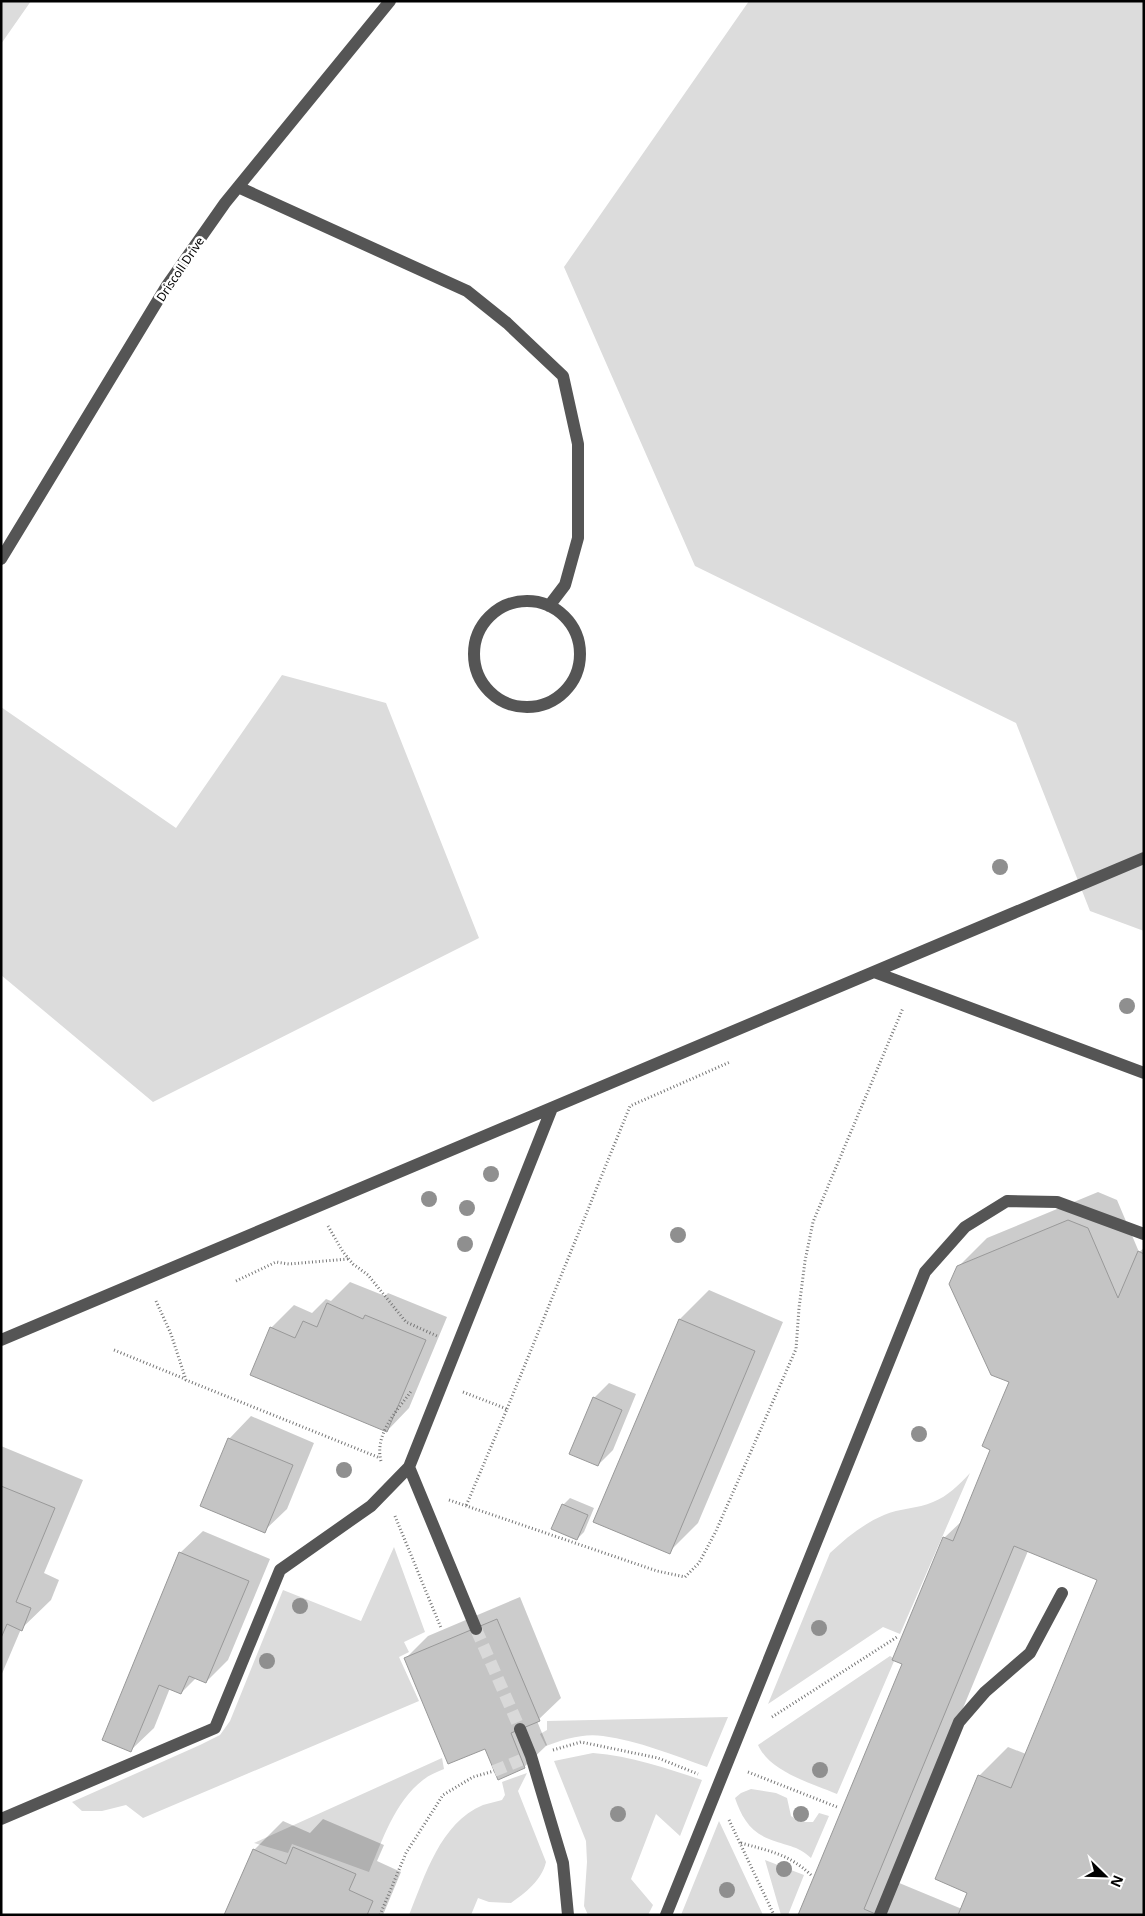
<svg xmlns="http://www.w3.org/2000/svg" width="1145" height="1916" font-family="'Noto Sans',sans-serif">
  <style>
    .green { fill: #dcdcdc }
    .shadow { fill: #0003; fill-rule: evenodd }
    .building { fill: #c4c4c4; stroke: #999 }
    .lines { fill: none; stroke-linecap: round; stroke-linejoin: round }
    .minor-tunnel { stroke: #d9d9d9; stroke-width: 12; stroke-dasharray: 12 6; stroke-linecap: butt }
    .path { stroke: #777; stroke-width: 3; stroke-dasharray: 1 2.5; stroke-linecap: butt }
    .minor { stroke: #555; stroke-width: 12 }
    .tree { fill: #8f8f8f }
    .labels { text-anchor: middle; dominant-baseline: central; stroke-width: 5; stroke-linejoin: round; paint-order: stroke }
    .street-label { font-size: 12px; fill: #000; stroke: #fff }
  </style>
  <rect width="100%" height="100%" fill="#fff"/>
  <path class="green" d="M 1,1 L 31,1 L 1,44 Z
    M 749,1 L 1144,1 L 1144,931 L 1090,911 L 1016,723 L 695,566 L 564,267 Z
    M 282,675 L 386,703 L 479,938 L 153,1102 L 1,975 L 1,707 L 176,828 Z
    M 970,1473 L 900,1634 L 883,1627 L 768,1704 L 830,1553 C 846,1538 863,1524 884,1515 C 899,1508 918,1509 933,1502 C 948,1496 959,1485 970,1473 Z
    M 394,1547 L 425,1632 L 404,1642 L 409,1652 L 399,1657 L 419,1701 L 143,1818 L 126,1805 L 102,1811 L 82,1811 L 72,1802 L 200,1745 L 220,1735 L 230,1721 L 283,1590 L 361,1621 Z
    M 890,1656 L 895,1659 L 837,1794 C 811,1783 770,1772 758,1745 Z
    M 728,1717 L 707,1767 C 673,1755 639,1741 603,1736 C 584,1733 564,1739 546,1746 L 540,1734 L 547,1730 L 547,1721 Z
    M 593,1753 C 631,1756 666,1768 702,1780 L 680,1836 L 656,1814 L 631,1879 L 653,1905 L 648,1915 L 588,1915 L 584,1906 L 587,1862 L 586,1841 L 554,1761 Z
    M 442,1758 L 444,1769 C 437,1772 429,1775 423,1780 C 395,1801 382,1841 369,1872 L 292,1844 L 288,1853 L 254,1843 Z
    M 527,1773 L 518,1791 L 546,1862 C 542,1880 525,1893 511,1903 L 489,1902 L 478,1898 L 471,1915 L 409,1915 C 425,1876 440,1823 483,1805 C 489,1803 496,1802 502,1800 L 505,1795 L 502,1782 Z
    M 751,1789 L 776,1793 L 787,1798 L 791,1816 L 800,1822 L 813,1822 L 819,1813 L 829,1816 L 811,1858 C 797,1845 786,1846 769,1839 C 750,1832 741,1816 735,1798 L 741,1793 Z
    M 719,1821 L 763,1915 L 681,1915 Z
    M 765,1860 L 804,1875 L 788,1915 L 781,1915 Z"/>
  <path class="shadow" d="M 1098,1192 L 1117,1200 L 1139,1252 L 1144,1248 L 1144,1915 L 800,1915 L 903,1664 L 944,1538 L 964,1519 L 992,1449 L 1011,1382 L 958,1267 L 987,1238 ZM 1028,1551 L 1099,1580 L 1026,1754 L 1008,1747 L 979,1776 L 969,1892 L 962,1909 L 892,1880 Z
    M 350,1282 L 385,1296 L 388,1293 L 447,1317 L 409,1408 L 387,1431 L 271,1328 L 294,1305 L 312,1313 L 326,1299 L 331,1301 Z
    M 709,1290 L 783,1322 L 698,1523 L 669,1552 L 595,1521 L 680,1319 Z
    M 609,1383 L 636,1394 L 613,1450 L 598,1465 L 594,1398 Z
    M 251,1416 L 314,1443 L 287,1509 L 264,1531 L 229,1439 Z
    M 1,1446 L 83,1480 L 44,1573 L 59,1580 L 51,1600 L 21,1629 L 1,1676 Z
    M 570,1498 L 594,1508 L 584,1532 L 577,1539 L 563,1505 Z
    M 203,1531 L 270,1559 L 228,1660 L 206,1682 L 196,1678 L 181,1693 L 170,1688 L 154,1728 L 131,1750 L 180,1553 Z
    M 520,1597 L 561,1698 L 537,1721 L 547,1745 L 524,1767 L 485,1747 L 406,1658 L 428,1636 Z
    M 323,1819 L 384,1845 L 377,1861 L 401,1872 L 383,1915 L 226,1915 L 254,1850 L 283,1821 L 310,1833 Z"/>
  <path class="building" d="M 1068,1220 L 1088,1228 L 1118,1298 L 1138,1251 L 1144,1254 L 1144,1915 L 958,1915 L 967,1893 L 935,1879 L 978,1775 L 1011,1788 L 1097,1580 L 1014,1546 L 864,1909 L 878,1915 L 798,1915 L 902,1664 L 892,1660 L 943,1537 L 953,1541 L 990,1450 L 982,1446 L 1009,1382 L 991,1375 L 949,1284 L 957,1266 Z
    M 327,1303 L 363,1319 L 365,1315 L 426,1340 L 387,1432 L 250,1375 L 270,1327 L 295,1338 L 303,1321 L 317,1327 Z
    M 679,1319 L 755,1351 L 670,1554 L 593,1522 Z
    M 593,1397 L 622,1410 L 598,1466 L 569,1454 Z
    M 228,1438 L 293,1465 L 265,1533 L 200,1506 Z
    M 1,1486 L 55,1508 L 16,1602 L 31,1608 L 22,1631 L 7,1624 L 1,1638 Z
    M 562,1504 L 588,1515 L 577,1540 L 551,1529 Z
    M 179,1552 L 249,1581 L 206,1683 L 189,1676 L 181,1694 L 159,1685 L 131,1752 L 102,1740 Z
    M 497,1619 L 540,1721 L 511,1733 L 525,1768 L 498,1780 L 485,1749 L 448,1764 L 404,1658 Z
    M 293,1847 L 356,1874 L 349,1890 L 373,1901 L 367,1915 L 224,1915 L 253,1849 L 286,1864 Z"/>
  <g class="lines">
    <path class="minor-tunnel" d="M 476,1629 L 520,1729
      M 494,1771 L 521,1760"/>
    <path class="path" d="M 328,1226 L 343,1252 L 353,1264 L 368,1275 L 406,1322 L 437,1336
      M 236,1281 L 276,1262 L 289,1264 L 348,1259
      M 156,1301 L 171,1334 L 186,1380 L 380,1458
      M 114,1350 L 185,1379
      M 463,1392 L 507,1409 L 466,1506
      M 507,1409 L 630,1106 L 730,1062
      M 381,1461 C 374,1434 397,1411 412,1390
      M 449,1500 L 657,1571 L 685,1577 L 699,1563 L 716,1531 L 796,1349 L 799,1308 L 805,1261 L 813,1222 L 903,1008
      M 395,1516 L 441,1628
      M 772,1717 L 897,1637
      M 553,1750 L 581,1742 L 658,1758 L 698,1774
      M 748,1772 L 837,1807
      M 729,1820 L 774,1915
      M 741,1843 C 769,1851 789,1854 811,1875
      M 380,1915 L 406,1853 L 443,1795 L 473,1777 L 494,1771"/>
    <path class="minor" d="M 238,187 L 467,291 L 507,323 L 563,376 L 578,444 L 578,538 L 565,585 L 549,606
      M 1,559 L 166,287 L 225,203 L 390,1
      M474 654a53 53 0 1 1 106 0a53 53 0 1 1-106 0Z
      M 874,972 L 1144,1073
      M 1,1340 L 1144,858
      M 409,1467 L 476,1629
      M 520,1729 L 531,1756 L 563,1863 L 568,1915
      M 1,1819 L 215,1728 L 280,1570 L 371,1506 L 409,1467 L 552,1108
      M 666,1915 L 925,1272 L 965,1227 L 1007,1201 L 1057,1202 L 1144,1234
      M 880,1915 L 959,1722 L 985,1692 L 1030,1653 L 1062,1593"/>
  </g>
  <g class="tree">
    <circle cx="1000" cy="867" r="8"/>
    <circle cx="1127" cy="1006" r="8"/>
    <circle cx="491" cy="1174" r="8"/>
    <circle cx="429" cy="1199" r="8"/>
    <circle cx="467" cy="1208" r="8"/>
    <circle cx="678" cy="1235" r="8"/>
    <circle cx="465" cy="1244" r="8"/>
    <circle cx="919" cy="1434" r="8"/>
    <circle cx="344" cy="1470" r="8"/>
    <circle cx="300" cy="1606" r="8"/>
    <circle cx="819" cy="1628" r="8"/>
    <circle cx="267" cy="1661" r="8"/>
    <circle cx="820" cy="1770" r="8"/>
    <circle cx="618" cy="1814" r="8"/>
    <circle cx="801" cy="1814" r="8"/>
    <circle cx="784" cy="1869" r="8"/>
    <circle cx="727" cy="1890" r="8"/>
  </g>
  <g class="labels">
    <g class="street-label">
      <text transform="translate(180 269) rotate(-56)">Driscoll Drive</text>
    </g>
  </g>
  <rect width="1145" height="1916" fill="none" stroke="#000000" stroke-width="5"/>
  <g transform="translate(1105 1876) rotate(113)" stroke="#ffffff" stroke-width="4" paint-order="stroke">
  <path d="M0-4L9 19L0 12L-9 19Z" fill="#000000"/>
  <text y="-8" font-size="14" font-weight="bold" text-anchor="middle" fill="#000000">N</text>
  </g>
</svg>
